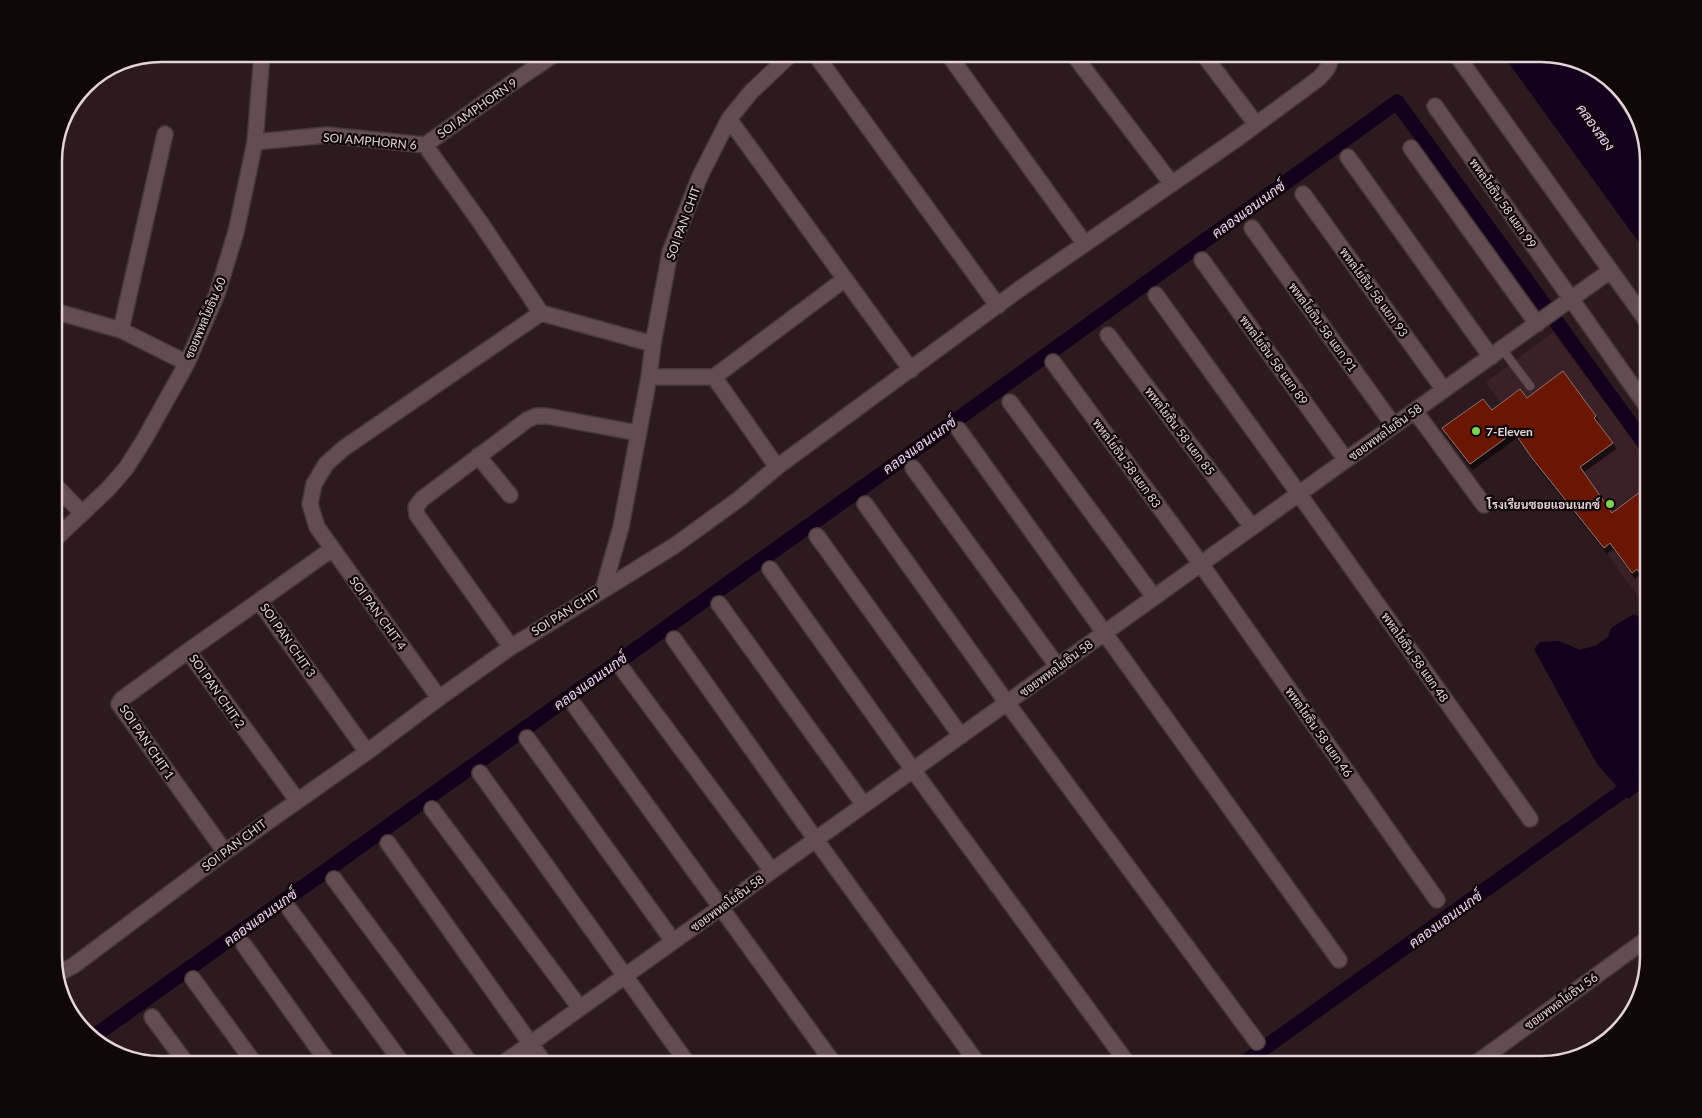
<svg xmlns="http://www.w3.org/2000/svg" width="1702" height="1118" font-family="Lato,Sarabun,sans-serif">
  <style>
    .built { fill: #3b2026 }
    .water { fill: #13001c }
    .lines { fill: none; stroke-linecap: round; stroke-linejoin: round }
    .stream { stroke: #13001c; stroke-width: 4.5 }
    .canal { stroke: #13001c; stroke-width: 15 }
    .building { fill: #6a1202; stroke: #8d7570; filter: url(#shadow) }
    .lane-casing { stroke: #46373a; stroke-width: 10 }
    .street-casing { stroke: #46373a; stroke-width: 18 }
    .lane { stroke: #644d51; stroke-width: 8 }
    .street { stroke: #644d51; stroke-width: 15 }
    .poi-dot { fill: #7dd154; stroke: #100709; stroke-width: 2 }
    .labels { text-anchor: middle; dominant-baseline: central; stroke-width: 4.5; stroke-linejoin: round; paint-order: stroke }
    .street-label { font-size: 12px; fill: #e3d4d7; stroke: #100709 }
    .poi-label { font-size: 12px; font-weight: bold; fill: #e3d4d7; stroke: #100709; text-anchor: start }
    .water-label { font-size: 14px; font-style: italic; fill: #efd4fd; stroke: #100709 }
    .rim { fill: none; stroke: #e3d4d7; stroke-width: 2.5 }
  </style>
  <defs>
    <filter id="shadow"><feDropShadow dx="3" dy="5.5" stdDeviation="0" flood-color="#0009"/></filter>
  </defs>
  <rect width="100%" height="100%" fill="#2d1a1e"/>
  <path class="built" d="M 1553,332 L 1648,461 L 1648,611 L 1486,382 Z"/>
  <path class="water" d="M 1502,54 L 1540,54 L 1600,72 L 1643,143 L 1648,162 L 1648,255 Z
    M 1634,614 L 1645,621 L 1648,621 L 1648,784 L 1628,799 L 1597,764 L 1534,649 L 1540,642 L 1559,641 L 1580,650 L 1597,645 L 1608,637 L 1611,628 Z"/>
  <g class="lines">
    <path class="stream" d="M 1582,1053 L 1621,1025"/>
    <path class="canal" d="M 93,1037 L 901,460 L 1397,102 L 1648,448
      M 1242,1064 L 1648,773"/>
  </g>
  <path class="building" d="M 1563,371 L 1596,416 L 1594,418 L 1613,443 L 1580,467 L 1612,513 L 1648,486 L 1648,584 L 1637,569 L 1632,573 L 1610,543 L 1604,548 L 1532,458 L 1514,432 L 1470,464 L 1442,428 L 1483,399 L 1492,410 L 1520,389 L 1527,398 Z"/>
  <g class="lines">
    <defs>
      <path id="lane" d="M 1502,349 L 1530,386"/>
      <path id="street" d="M 815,54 L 998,306
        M 948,54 L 1085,244
        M 1073,54 L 1172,184
        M 1203,54 L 1256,124
        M 1458,57 L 1648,323
        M 1435,106 L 1648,408
        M 729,119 L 911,370
        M 255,142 L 327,135 L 425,145
        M 425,145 L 480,222 L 541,313
        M 425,145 L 509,85 L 555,54
        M 1411,148 L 1537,324
        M 1348,157 L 1491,357
        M 1303,194 L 1444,390
        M 1252,228 L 1394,426
        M 1202,260 L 1346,460
        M 1156,295 L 1299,494 L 1530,819
        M 54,311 L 121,330 L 187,363
        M 121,330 L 165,134
        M 1108,335 L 1252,527
        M 1053,362 L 1201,564 L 1437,900
        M 649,377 L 714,377 L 777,467
        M 714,377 L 845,279
        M 1010,402 L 1154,597
        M 1415,411 L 1484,505
        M 959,430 L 1339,960
        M 478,456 L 510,495
        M 913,468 L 1058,667
        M 54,484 L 82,513
        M 865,504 L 1007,703 L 1257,1042
        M 817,536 L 961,736
        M 54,540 L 109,488 L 127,467 L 144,440 L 187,363 L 217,294 L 236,232 L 255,142 L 262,54
        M 332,549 L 259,601 L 367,752
        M 770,569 L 913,770 L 1128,1064
        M 603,590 L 621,527 L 649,377 L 653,344 L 670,252 L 700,176 L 729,119 L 751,92 L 791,54
        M 259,601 L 188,651 L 297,800
        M 719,604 L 864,805
        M 674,639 L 816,840 L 978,1064
        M 511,647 L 417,515 L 416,507 L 422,499 L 527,420 L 536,416 L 547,416 L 638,433
        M 188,651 L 122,699 L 119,704 L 225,852
        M 623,670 L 772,871
        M 439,698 L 317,527 L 310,504 L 314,484 L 326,464 L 344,448 L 541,313 L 653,344
        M 575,706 L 834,1064
        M 527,738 L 673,941
        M 480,773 L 688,1064
        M 432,809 L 580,1008
        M 388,843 L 545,1064
        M 334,879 L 471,1064
        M 290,910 L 403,1064
        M 244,945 L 329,1064
        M 57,974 L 73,966 L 225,852 L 367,752 L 439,698 L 511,647 L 674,546 L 739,499 L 777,467 L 1021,288 L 1238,138 L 1318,79 C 1325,72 1333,64 1329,54
        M 193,979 L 255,1064
        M 152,1017 L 187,1064
        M 502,1064 L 1610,271
        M 1475,1064 L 1648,938"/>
    </defs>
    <use href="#lane" class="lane-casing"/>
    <use href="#street" class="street-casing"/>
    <use href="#lane" class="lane"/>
    <use href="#street" class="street"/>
  </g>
  <g class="poi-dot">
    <circle cx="1476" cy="431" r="5"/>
    <circle cx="1610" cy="504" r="5"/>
  </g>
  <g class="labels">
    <g class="street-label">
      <text transform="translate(477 108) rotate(-35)">SOI AMPHORN 9</text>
      <text transform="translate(370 141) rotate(5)">SOI AMPHORN 6</text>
      <text transform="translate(1503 203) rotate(55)">พหลโยธิน 58 แยก 99</text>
      <text transform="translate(683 223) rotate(-70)">SOI PAN CHIT</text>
      <text transform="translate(1374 292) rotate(54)">พหลโยธิน 58 แยก 93</text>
      <text transform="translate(205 318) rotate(-67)">ซอยพหลโยธิน 60</text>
      <text transform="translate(1323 327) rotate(54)">พหลโยธิน 58 แยก 91</text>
      <text transform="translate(1274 360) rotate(54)">พหลโยธิน 58 แยก 89</text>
      <text transform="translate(1180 431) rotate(53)">พหลโยธิน 58 แยก 85</text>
      <text transform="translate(1385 432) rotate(-36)">ซอยพหลโยธิน 58</text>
      <text transform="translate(1127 463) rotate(54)">พหลโยธิน 58 แยก 83</text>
      <text transform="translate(565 612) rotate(-32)">SOI PAN CHIT</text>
      <text transform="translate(378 613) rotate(54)">SOI PAN CHIT 4</text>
      <text transform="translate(288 640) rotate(55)">SOI PAN CHIT 3</text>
      <text transform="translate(1415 657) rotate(55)">พหลโยธิน 58 แยก 48</text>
      <text transform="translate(1056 668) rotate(-36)">ซอยพหลโยธิน 58</text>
      <text transform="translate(217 691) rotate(55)">SOI PAN CHIT 2</text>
      <text transform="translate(1319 732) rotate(55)">พหลโยธิน 58 แยก 46</text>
      <text transform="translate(147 742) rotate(56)">SOI PAN CHIT 1</text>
      <text transform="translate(234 845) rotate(-37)">SOI PAN CHIT</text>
      <text transform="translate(727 903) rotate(-36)">ซอยพหลโยธิน 58</text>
      <text transform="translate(1561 1001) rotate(-36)">ซอยพหลโยธิน 56</text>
    </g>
    <g class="poi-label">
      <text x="1486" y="431">7-Eleven</text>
      <text x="1600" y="504" text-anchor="end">โรงเรียนซอยแอนเนกซ์</text>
    </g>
    <g class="water-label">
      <text transform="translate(1596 127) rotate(54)">คลองสอง</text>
      <text transform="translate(1248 209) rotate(-36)">คลองแอนเนกซ์</text>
      <text transform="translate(919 445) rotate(-36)">คลองแอนเนกซ์</text>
      <text transform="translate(590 681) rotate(-36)">คลองแอนเนกซ์</text>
      <text transform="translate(260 917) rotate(-36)">คลองแอนเนกซ์</text>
      <text transform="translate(1445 919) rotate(-36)">คลองแอนเนกซ์</text>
    </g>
  </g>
  <path d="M0 0H1702V1118H0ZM161 62H1541A99 99 0 0 1 1640 161V957A99 99 0 0 1 1541 1056H161A99 99 0 0 1 62 957V161A99 99 0 0 1 161 62Z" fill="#100709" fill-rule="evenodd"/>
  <path class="rim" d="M161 62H1541A99 99 0 0 1 1640 161V957A99 99 0 0 1 1541 1056H161A99 99 0 0 1 62 957V161A99 99 0 0 1 161 62Z"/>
</svg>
